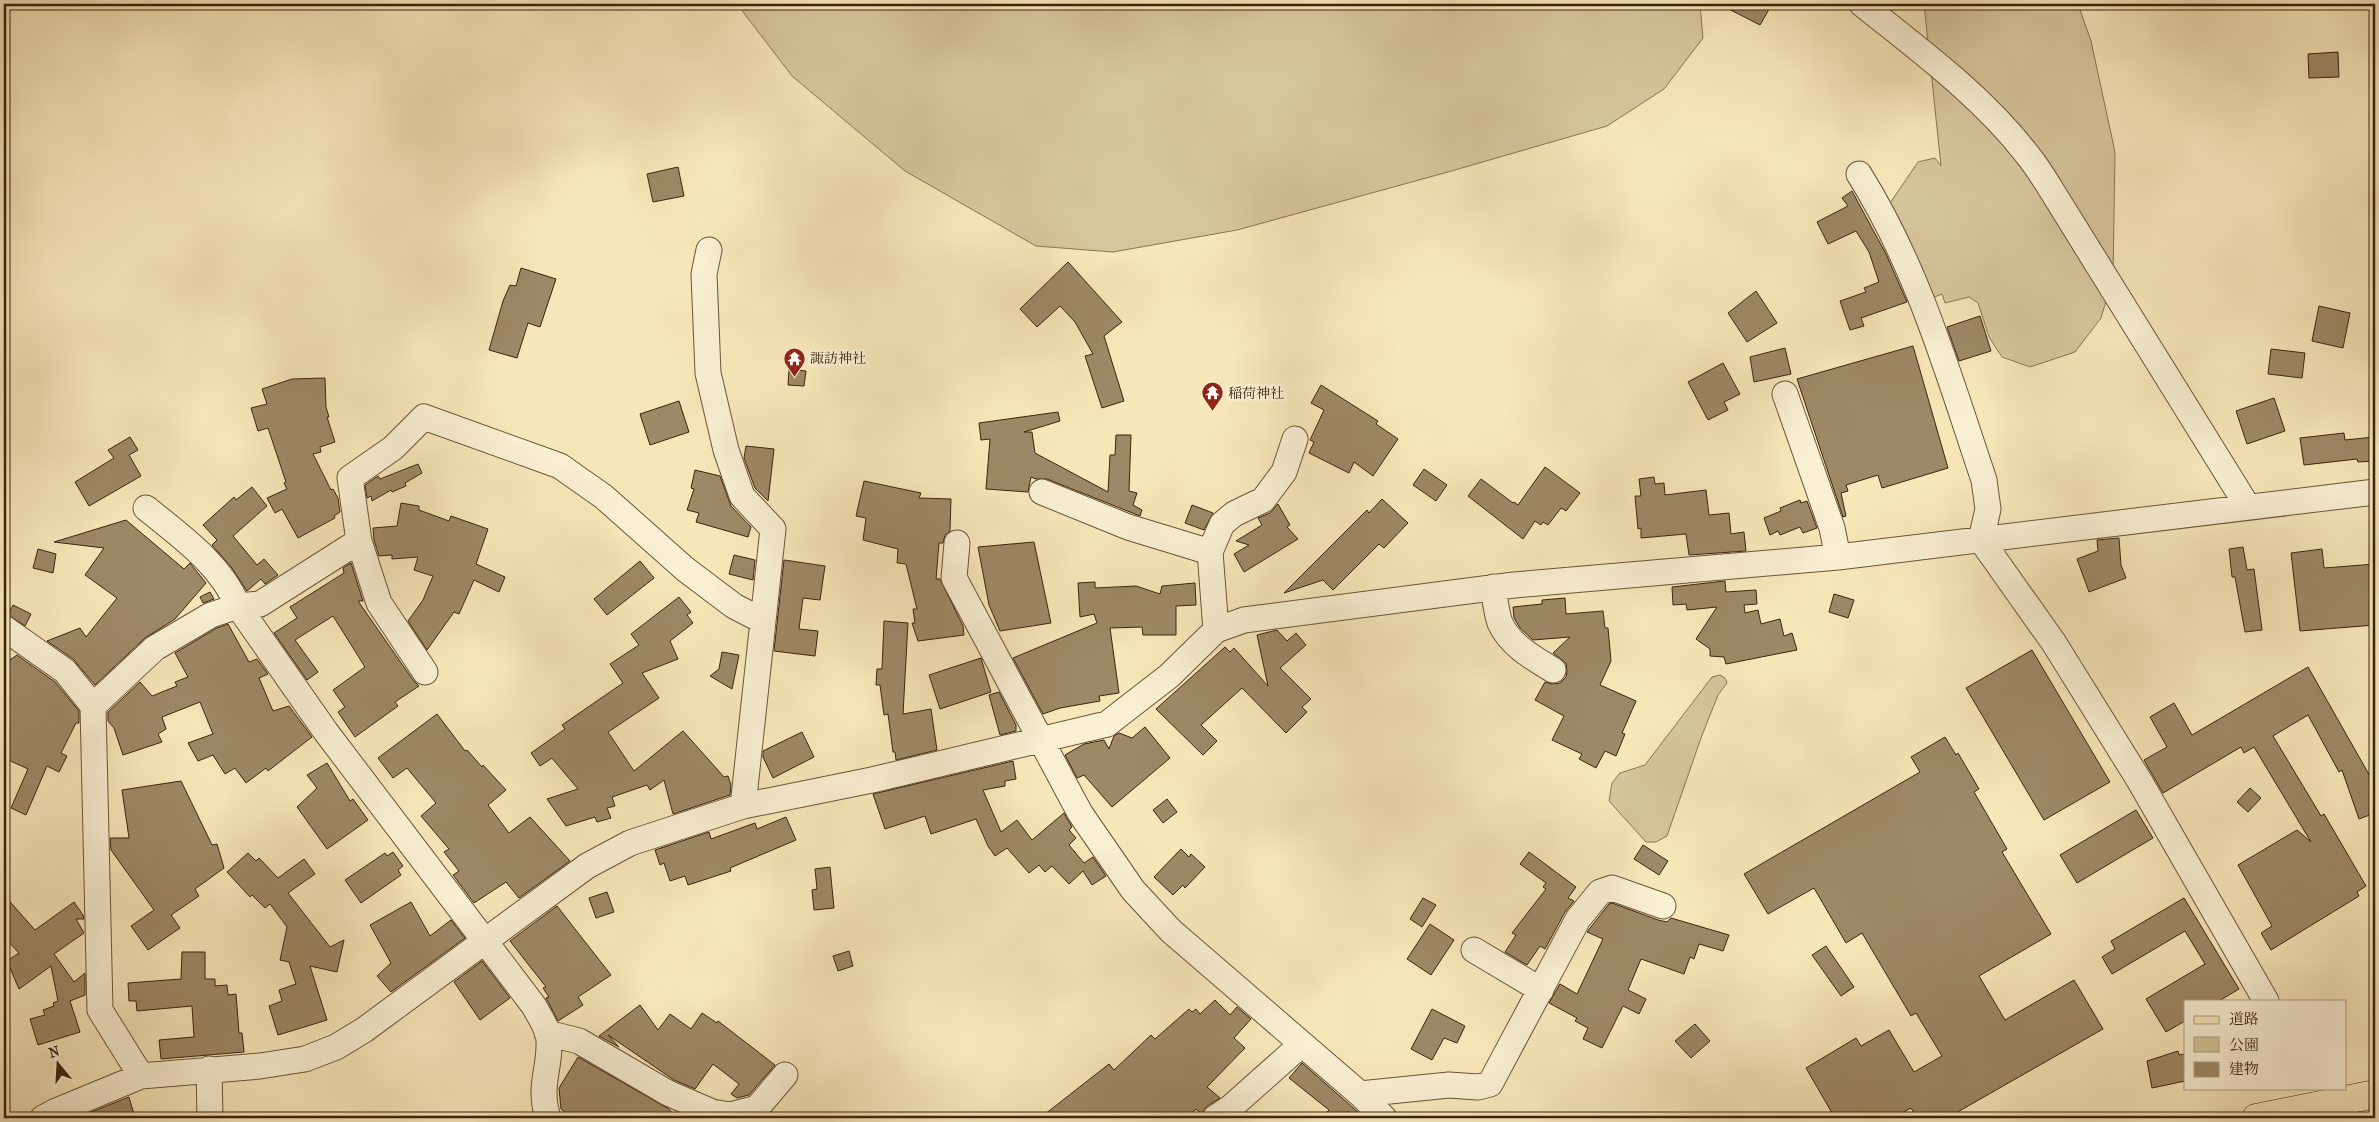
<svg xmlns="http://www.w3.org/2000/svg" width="2379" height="1122" font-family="'IM FELL French Canon','Noto Serif JP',serif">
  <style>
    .green { fill: #d6c69c; stroke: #897454 }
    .building { fill: #9d8966; stroke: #3c230d }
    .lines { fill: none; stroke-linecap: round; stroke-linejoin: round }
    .minor-casing { stroke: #6a5438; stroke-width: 27 }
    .major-casing { stroke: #3c230d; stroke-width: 29 }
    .minor { stroke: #f9efd2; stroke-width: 25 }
    .major { stroke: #f6e7b9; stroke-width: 28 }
    .labels { text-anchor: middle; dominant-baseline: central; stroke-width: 5; stroke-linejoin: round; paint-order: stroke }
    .poi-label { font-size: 14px; fill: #3c230d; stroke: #f9efd2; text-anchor: start }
  </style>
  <rect width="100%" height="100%" fill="#f6e7b9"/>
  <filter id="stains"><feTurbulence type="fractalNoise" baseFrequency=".004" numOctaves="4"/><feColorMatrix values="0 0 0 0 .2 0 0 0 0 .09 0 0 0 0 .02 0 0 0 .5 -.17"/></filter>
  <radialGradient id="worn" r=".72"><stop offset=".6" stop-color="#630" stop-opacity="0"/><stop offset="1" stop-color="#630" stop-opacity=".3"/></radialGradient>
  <path class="green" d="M 737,4 L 1700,4 L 1703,38 L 1664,89 L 1607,126 L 1448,172 L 1237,230 L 1113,252 L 1036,246 L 905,171 L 792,76 Z
    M 1924,4 L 2078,4 L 2091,41 L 2115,152 L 2113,277 L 2101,318 L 2075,352 L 2030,367 L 2002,357 L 1989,337 L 1978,303 L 1969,297 L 1945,303 L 1942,294 L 1927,300 L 1886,209 L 1918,162 L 1935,158 L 1941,166 Z
    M 1720,675 L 1725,678 L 1727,683 L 1718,695 L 1701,738 L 1667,836 L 1656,842 L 1646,842 L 1609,801 L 1612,783 L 1620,773 L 1645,765 L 1712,677 Z"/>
  <path class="building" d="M 1719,4 L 1772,4 L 1760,25 Z
    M 2338,52 L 2339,77 L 2309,78 L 2308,54 Z
    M 678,167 L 684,196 L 653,202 L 647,174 Z
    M 1852,191 L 1886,254 L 1907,302 L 1861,318 L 1864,326 L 1850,330 L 1840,301 L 1866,292 L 1864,288 L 1879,282 L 1869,252 L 1856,231 L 1828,244 L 1817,222 L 1848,206 L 1842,198 Z
    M 1068,262 L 1122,322 L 1104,336 L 1124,401 L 1102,408 L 1085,356 L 1093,354 L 1075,322 L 1060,306 L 1037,327 L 1020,309 Z
    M 521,268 L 556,279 L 540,327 L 528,323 L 517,358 L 489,350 L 503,301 L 510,285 L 516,286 Z
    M 1756,291 L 1777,323 L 1747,342 L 1728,313 Z
    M 2319,306 L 2350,313 L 2343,348 L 2312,341 Z
    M 1980,316 L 1991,351 L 1959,361 L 1947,327 Z
    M 1913,346 L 1948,468 L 1882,488 L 1878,475 L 1846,485 L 1848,491 L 1841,493 L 1846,516 L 1843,517 L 1797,379 Z
    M 1785,348 L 1791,374 L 1754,382 L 1750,357 Z
    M 2271,349 L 2305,353 L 2302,378 L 2268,374 Z
    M 1723,363 L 1740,394 L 1724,402 L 1728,410 L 1708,420 L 1688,382 Z
    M 789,369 L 806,371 L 804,386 L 788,385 Z
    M 325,378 L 326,407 L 329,417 L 327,417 L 335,442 L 320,447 L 321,452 L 313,454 L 331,490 L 333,489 L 338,498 L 340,512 L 334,516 L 335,518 L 298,538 L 282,509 L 275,513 L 267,498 L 287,489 L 284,483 L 286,482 L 268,428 L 258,431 L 251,408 L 267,404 L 262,389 L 292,379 Z
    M 1321,385 L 1378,421 L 1376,424 L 1398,439 L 1373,476 L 1354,462 L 1349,473 L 1309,453 L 1314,442 L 1310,440 L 1324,410 L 1311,403 Z
    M 2274,398 L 2285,431 L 2247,444 L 2236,411 Z
    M 679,401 L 689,432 L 650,445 L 640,414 Z
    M 1058,412 L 1060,421 L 1024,432 L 1032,432 L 1035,453 L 1108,492 L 1110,455 L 1115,455 L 1116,435 L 1131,435 L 1129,491 L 1137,493 L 1133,505 L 1142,510 L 1140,516 L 1047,479 L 1036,479 L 1031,477 L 1028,492 L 986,489 L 990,439 L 981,440 L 979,423 Z
    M 2344,433 L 2345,440 L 2374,437 L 2375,461 L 2358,462 L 2357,459 L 2304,465 L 2300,438 Z
    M 130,437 L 138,450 L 129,455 L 141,476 L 89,506 L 75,482 L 114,458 L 108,450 Z
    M 746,446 L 774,449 L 768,501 L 755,488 L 744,458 Z
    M 418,464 L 422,473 L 405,483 L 406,486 L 392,492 L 391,490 L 372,501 L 371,496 L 367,498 L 365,485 L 378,476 L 380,479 Z
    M 1545,467 L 1580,493 L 1566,511 L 1561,508 L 1548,525 L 1543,522 L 1541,525 L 1535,521 L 1523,539 L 1468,496 L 1481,479 L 1513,503 L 1514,502 L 1518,505 Z
    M 1424,469 L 1447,485 L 1436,501 L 1413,485 Z
    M 695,470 L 720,476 L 731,506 L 751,527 L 748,537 L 696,522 L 699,513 L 687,510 L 694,489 L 691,488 Z
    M 1654,477 L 1655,484 L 1664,483 L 1665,495 L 1706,490 L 1709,515 L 1729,513 L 1731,534 L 1744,532 L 1746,551 L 1689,555 L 1686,534 L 1641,538 L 1641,528 L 1638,529 L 1635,496 L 1641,496 L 1639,479 Z
    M 864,481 L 921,493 L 919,498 L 951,499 L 950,531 L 945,535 L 943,543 L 939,543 L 936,579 L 940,579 L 963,626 L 964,635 L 918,641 L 912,623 L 915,623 L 913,609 L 917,609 L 906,564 L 897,563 L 898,549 L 863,540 L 866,518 L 856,516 Z
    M 252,487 L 267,506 L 233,536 L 257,565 L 264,559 L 278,575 L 265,584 L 261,579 L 247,591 L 232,568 L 212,545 L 217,540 L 203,525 L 234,497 L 236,500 Z
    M 1382,499 L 1408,523 L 1384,548 L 1379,544 L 1333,590 L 1323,580 L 1284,593 L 1367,510 L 1369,513 Z
    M 1800,500 L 1801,503 L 1807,501 L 1817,528 L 1803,533 L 1800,527 L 1780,535 L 1778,531 L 1770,535 L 1764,518 L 1781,511 L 1780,508 Z
    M 401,503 L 419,506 L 419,510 L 449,521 L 451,516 L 488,529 L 476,564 L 505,577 L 499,592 L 474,580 L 459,614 L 454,612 L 427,650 L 408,621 L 423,600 L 433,576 L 414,570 L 418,557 L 392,559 L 392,555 L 379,556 L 374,540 L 373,528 L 397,526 Z
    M 1278,504 L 1290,525 L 1287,527 L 1298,539 L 1244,572 L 1234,554 L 1249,545 L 1236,541 L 1262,525 L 1258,518 L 1270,513 Z
    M 1192,505 L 1213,513 L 1204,530 L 1185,523 Z
    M 126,520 L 184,569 L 190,563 L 206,583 L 175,619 L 145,638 L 95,685 L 73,659 L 47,641 L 80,628 L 86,637 L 117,598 L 85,575 L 104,548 L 54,542 Z
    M 2119,538 L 2121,565 L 2126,578 L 2089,592 L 2077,559 L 2098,551 L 2097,540 Z
    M 1034,542 L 1051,623 L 1000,631 L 989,605 L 978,547 Z
    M 2243,547 L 2247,570 L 2254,569 L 2262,630 L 2245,632 L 2235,577 L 2232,577 L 2229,549 Z
    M 38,549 L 56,554 L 53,573 L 33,568 Z
    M 2322,549 L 2324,568 L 2375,564 L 2375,625 L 2300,631 L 2291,553 Z
    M 734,555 L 755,560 L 753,580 L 729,574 Z
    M 784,560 L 825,566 L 820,600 L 803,598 L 799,629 L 818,631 L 815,656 L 774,651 Z
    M 640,561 L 654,578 L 607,615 L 594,599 Z
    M 351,563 L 363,601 L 358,601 L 413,680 L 419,686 L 395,702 L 398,706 L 355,737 L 338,712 L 345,707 L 333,690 L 365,667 L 333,616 L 295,640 L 318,672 L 307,680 L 274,633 L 297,618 L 290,607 L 344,573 L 343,568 Z
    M 1725,581 L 1726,592 L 1756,590 L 1757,604 L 1744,605 L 1745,613 L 1758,610 L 1761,624 L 1780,619 L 1784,636 L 1792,633 L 1797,650 L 1726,664 L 1724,657 L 1710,656 L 1710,649 L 1696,639 L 1717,607 L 1687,610 L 1686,604 L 1673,605 L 1672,587 Z
    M 1095,582 L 1095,588 L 1136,586 L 1160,594 L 1162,586 L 1195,583 L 1196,605 L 1176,606 L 1176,635 L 1143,635 L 1142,627 L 1110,628 L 1119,693 L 1099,696 L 1100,701 L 1060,708 L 1043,714 L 1013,658 L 1097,623 L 1094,614 L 1080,617 L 1078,583 Z
    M 210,592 L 214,599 L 203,603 L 200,597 Z
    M 1834,594 L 1854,600 L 1848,618 L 1829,612 Z
    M 679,597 L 691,612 L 687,615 L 693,623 L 670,641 L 678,659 L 642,673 L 659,698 L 608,732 L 634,771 L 683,731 L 724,777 L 728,776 L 731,785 L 730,795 L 673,814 L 664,780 L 650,790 L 647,785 L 612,797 L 615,806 L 607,808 L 611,818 L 597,822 L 595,817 L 566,826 L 547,799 L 578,789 L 552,758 L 540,766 L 531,753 L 565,729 L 562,725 L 623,683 L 610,664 L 639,645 L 631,634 Z
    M 1565,598 L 1566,614 L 1603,611 L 1605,628 L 1608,628 L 1611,661 L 1600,685 L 1636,701 L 1622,733 L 1625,734 L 1616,756 L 1605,751 L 1596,768 L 1579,759 L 1582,754 L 1552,740 L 1564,716 L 1535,700 L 1545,682 L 1552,684 L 1560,683 L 1566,677 L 1567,671 L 1566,663 L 1553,653 L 1570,637 L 1533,640 L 1520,628 L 1514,618 L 1513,607 L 1542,604 L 1542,600 Z
    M 13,605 L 31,614 L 25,626 L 8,615 Z
    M 884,621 L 908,623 L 903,714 L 931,709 L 937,750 L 896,760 L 895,752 L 893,752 L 888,714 L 884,715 L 880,685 L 876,685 L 877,669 L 882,669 Z
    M 228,624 L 249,662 L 257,659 L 268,674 L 259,678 L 273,711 L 289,706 L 312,737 L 268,771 L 266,768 L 246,783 L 235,768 L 225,774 L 213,755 L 198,761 L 188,743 L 213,734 L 200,702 L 162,717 L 166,729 L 158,734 L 162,742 L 123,755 L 114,728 L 108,721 L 108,712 L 140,682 L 152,696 L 177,686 L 175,682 L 188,677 L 175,653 L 217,628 Z
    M 1277,630 L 1287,641 L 1296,633 L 1306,645 L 1280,668 L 1311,699 L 1302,707 L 1307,712 L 1286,733 L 1242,688 L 1201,725 L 1217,741 L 1203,755 L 1156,709 L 1225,647 L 1230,652 L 1234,648 L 1268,686 L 1257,635 Z
    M 2032,650 L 2110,782 L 2044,820 L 1966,688 Z
    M 722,652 L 739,655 L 732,689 L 710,676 L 719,669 Z
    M 17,655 L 55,682 L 79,711 L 79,723 L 76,723 L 61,753 L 67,756 L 59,772 L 47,766 L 26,815 L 11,808 L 28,769 L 4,758 L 4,664 Z
    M 981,658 L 991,692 L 940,709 L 929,675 Z
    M 2308,667 L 2375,785 L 2375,813 L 2359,819 L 2342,770 L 2339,772 L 2308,715 L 2273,736 L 2321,816 L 2324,814 L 2366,886 L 2357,892 L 2359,896 L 2271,950 L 2261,933 L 2272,926 L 2238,865 L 2297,830 L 2311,842 L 2254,747 L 2244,753 L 2241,747 L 2163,793 L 2144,760 L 2167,747 L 2150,717 L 2174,703 L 2192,735 Z
    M 999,692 L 1016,725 L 1016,731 L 1000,735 L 989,695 Z
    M 437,714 L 465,751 L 467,750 L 482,767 L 483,765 L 506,790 L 488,805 L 509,833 L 530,817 L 570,861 L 519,898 L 506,882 L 474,903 L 453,875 L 459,871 L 444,852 L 449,849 L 421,816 L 436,803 L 407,768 L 393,778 L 378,758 Z
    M 1145,727 L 1170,758 L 1112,807 L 1084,775 L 1077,778 L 1065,755 L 1084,744 L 1104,740 L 1109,749 L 1114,736 L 1119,733 L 1132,738 Z
    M 802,732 L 814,757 L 773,778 L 763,757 L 763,751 Z
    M 1945,737 L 1956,755 L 1958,753 L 1979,789 L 1974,792 L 2007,849 L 2002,852 L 2051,934 L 1979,976 L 2005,1020 L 2074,980 L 2103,1029 L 1947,1118 L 1917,1118 L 1911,1108 L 1893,1118 L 1835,1118 L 1806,1068 L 1856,1038 L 1861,1046 L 1889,1030 L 1914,1072 L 1942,1056 L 1916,1013 L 1911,1016 L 1862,933 L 1846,943 L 1814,888 L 1768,914 L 1744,874 L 1920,772 L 1911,757 Z
    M 1013,761 L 1016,779 L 1005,781 L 1005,786 L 983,790 L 1001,832 L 1017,820 L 1032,840 L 1064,813 L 1072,827 L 1069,830 L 1076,838 L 1069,845 L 1084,863 L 1093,857 L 1106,876 L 1092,885 L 1083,871 L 1069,884 L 1052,866 L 1045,872 L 1039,865 L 1029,873 L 1007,848 L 995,856 L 988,846 L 976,819 L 931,834 L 925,816 L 885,829 L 873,794 Z
    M 327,763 L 350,801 L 353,799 L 368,820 L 327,849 L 297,807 L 317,788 L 307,775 Z
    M 181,781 L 212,845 L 217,844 L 224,868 L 195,889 L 199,896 L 171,915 L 180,928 L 148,950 L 131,926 L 154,910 L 111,850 L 110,838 L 129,838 L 122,790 Z
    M 2250,788 L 2261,798 L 2248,812 L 2237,802 Z
    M 1167,799 L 1177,812 L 1163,823 L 1153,810 Z
    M 2136,810 L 2153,838 L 2077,883 L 2060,855 Z
    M 786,817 L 796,840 L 730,868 L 731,871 L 688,885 L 685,876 L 670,881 L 664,863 L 660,865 L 655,850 L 709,832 L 711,839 L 755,823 L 757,829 Z
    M 1643,845 L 1668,861 L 1659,875 L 1634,859 Z
    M 1181,849 L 1189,857 L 1191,854 L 1205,867 L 1185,888 L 1183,885 L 1173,895 L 1154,877 Z
    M 393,852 L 403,866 L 398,870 L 401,875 L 361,903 L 345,880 L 385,853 L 387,856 Z
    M 1529,852 L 1576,887 L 1568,898 L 1574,901 L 1565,912 L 1545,949 L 1540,946 L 1527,965 L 1505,952 L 1516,935 L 1512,933 L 1546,889 L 1543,887 L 1546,883 L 1520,864 Z
    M 248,853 L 256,861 L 259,858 L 278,878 L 304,859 L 315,874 L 288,893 L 330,947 L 344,940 L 337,972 L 310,966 L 327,1020 L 278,1035 L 269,1006 L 282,1001 L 279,990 L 296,984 L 289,962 L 280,960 L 287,927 L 270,904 L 265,908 L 252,895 L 250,897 L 227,872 Z
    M 830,867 L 834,908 L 814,910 L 812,890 L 817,889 L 815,869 Z
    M 607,892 L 614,912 L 596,918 L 589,898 Z
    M 4,895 L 35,930 L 74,902 L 83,915 L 84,919 L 76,919 L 84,933 L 54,954 L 74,982 L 85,973 L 85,995 L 70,1001 L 80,1032 L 38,1045 L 30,1019 L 45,1015 L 43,1010 L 54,1006 L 53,1003 L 58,1001 L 51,966 L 19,989 L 7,961 L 19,953 L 4,937 Z
    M 1423,898 L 1436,905 L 1422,927 L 1410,919 Z
    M 2184,898 L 2239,989 L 2219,1001 L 2185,1001 L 2185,1021 L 2166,1032 L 2146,999 L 2205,964 L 2185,931 L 2112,974 L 2102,957 L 2115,949 L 2111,941 Z
    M 411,902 L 430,936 L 451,920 L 465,938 L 391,992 L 377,976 L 391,963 L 370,925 Z
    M 1612,903 L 1658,920 L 1667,922 L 1671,918 L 1729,935 L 1723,951 L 1699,944 L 1694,959 L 1690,957 L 1684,974 L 1641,959 L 1628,990 L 1646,999 L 1639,1014 L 1623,1006 L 1602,1048 L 1583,1039 L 1588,1028 L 1575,1021 L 1577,1018 L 1549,1003 L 1560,984 L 1577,994 L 1603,939 L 1587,932 L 1609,904 Z
    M 557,906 L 611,975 L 578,997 L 583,1005 L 558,1021 L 546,998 L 549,997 L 543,988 L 546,987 L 510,941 Z
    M 1430,924 L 1454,940 L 1431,975 L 1407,959 Z
    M 1826,946 L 1854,987 L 1841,996 L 1812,955 Z
    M 849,951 L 853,966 L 838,971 L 833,956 Z
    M 182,952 L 205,952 L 205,979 L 215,979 L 215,986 L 227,985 L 228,995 L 236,994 L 239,1033 L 242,1033 L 244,1052 L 161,1059 L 159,1040 L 194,1037 L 192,1006 L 137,1011 L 136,1001 L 129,1001 L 128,983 L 181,979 Z
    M 482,961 L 510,998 L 480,1020 L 454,982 Z
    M 1215,1000 L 1230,1015 L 1237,1007 L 1251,1019 L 1234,1038 L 1245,1048 L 1207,1087 L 1220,1098 L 1207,1106 L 1202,1114 L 1196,1109 L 1187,1118 L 1040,1118 L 1109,1064 L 1114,1070 L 1151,1035 L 1155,1039 L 1189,1009 L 1192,1012 L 1196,1009 L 1200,1014 Z
    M 640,1005 L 658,1030 L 670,1014 L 691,1029 L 702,1013 L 717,1023 L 718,1021 L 775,1065 L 749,1095 L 737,1098 L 731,1094 L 739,1084 L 713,1064 L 695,1089 L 674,1080 L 608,1035 L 619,1047 L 599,1036 Z
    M 1432,1009 L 1465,1026 L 1457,1043 L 1444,1038 L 1432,1060 L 1411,1049 Z
    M 1695,1024 L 1710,1041 L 1691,1058 L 1675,1041 Z
    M 2178,1051 L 2179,1055 L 2185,1054 L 2185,1081 L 2152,1088 L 2147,1061 Z
    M 578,1057 L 669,1109 L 677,1118 L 574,1118 L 561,1109 L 559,1088 Z
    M 1302,1063 L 1350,1105 L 1364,1118 L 1321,1118 L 1329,1110 L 1289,1078 Z
    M 129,1097 L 135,1118 L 76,1118 Z"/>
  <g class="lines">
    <defs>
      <path id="minor" d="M 1862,4 C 1919,50 1981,95 2026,153 C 2036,165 2044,178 2052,191 L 2248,507
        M 1859,174 C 1919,270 1948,374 1984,480 L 1988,509 L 1981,540 L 2054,643 L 2139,780 L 2266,1001
        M 709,250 L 704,274 L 708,373 L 726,450 L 742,496 L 773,529 L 743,806
        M 1785,394 L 1832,528 L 1838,557
        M 1042,492 L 1128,527 L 1210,552
        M 146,508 C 179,535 221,564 238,606 L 326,732 L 534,1006 C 539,1016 549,1029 549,1041 C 550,1071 538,1085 548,1118
        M 957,543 L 954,578 L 1080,813 L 1133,890 L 1171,931 L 1360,1094 L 1384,1118
        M 1493,587 C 1495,598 1496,612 1500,623 C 1510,645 1533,658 1553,670
        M 4,628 L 65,671 L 93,706 L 100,1010 L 141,1076
        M 1216,630 L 1210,552 L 1222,524 L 1234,514 L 1263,500 L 1284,472 L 1295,439
        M 425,672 L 379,603 L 359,541 L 350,478 L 393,448 L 424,417 L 560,466 L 604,497 L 685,569 L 734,606 L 761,620
        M 93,706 L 155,648 L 211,615 L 238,606 L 260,604 L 359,541
        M 1474,950 L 1541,990
        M 547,1033 L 579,1041 L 668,1093 L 712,1112 L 730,1115 L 757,1108
        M 209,1069 L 210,1118
        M 1360,1094 L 1449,1085 L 1478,1087 L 1490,1084 L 1578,919 L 1600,892 L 1612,888 L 1663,906
        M 43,1118 L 54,1112 L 141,1076 L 260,1066 L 305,1059 L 336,1047 L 364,1030 L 587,866 L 630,843 L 743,806 L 872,780 L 1107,724 L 1169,676 L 1216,630 L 1244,620 L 1514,585 L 1838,557 L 2375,492
        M 753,1118 L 757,1108 L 785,1075
        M 1215,1118 L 1230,1108 L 1302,1044"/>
      <path id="major" d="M 2256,1118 L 2375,1094"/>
    </defs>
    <use href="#minor" class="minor-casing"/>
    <use href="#major" class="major-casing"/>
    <use href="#minor" class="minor"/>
    <use href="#major" class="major"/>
  </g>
  <defs>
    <symbol id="temple-pin" viewBox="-11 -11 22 30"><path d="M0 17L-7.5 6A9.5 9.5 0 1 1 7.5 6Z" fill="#8f2418" stroke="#f9efd2"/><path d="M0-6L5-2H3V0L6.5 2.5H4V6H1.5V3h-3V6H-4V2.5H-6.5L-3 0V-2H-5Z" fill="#fff"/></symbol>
  </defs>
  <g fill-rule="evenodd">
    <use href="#temple-pin" x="782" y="346" width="25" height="34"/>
    <use href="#temple-pin" x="1200" y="380" width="25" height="34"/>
  </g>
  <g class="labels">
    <g class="poi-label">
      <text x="810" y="358">諏訪神社</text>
      <text x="1228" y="393">稲荷神社</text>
    </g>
  </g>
  <rect width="2379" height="1122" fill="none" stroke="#f6e7b9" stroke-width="20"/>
  <rect x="5" y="5" width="2369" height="1112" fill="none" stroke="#3c230d" stroke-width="2.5"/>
  <rect x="10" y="10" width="2359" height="1102" fill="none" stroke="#3c230d"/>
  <rect x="2184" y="1000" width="162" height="90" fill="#f9efd2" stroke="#ad9d83"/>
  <rect x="2194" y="1016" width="25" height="8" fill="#f6e7b9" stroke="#ad9d83"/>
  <text x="2229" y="1024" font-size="15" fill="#3c230d">道路</text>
  <rect x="2194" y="1037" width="25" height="15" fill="#d6c69c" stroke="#ad9d83"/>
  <text x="2229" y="1050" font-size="15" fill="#3c230d">公園</text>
  <rect x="2194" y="1062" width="25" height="15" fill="#9d8966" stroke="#ad9d83"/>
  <text x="2229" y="1074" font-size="15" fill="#3c230d">建物</text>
  <g transform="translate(58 1064) rotate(342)" stroke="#f9efd2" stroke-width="4" paint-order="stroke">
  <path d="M0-4L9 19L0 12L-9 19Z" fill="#3c230d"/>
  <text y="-8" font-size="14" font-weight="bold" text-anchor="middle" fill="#3c230d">N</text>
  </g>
  <rect width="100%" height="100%" filter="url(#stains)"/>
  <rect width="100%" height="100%" fill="url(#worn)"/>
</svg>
